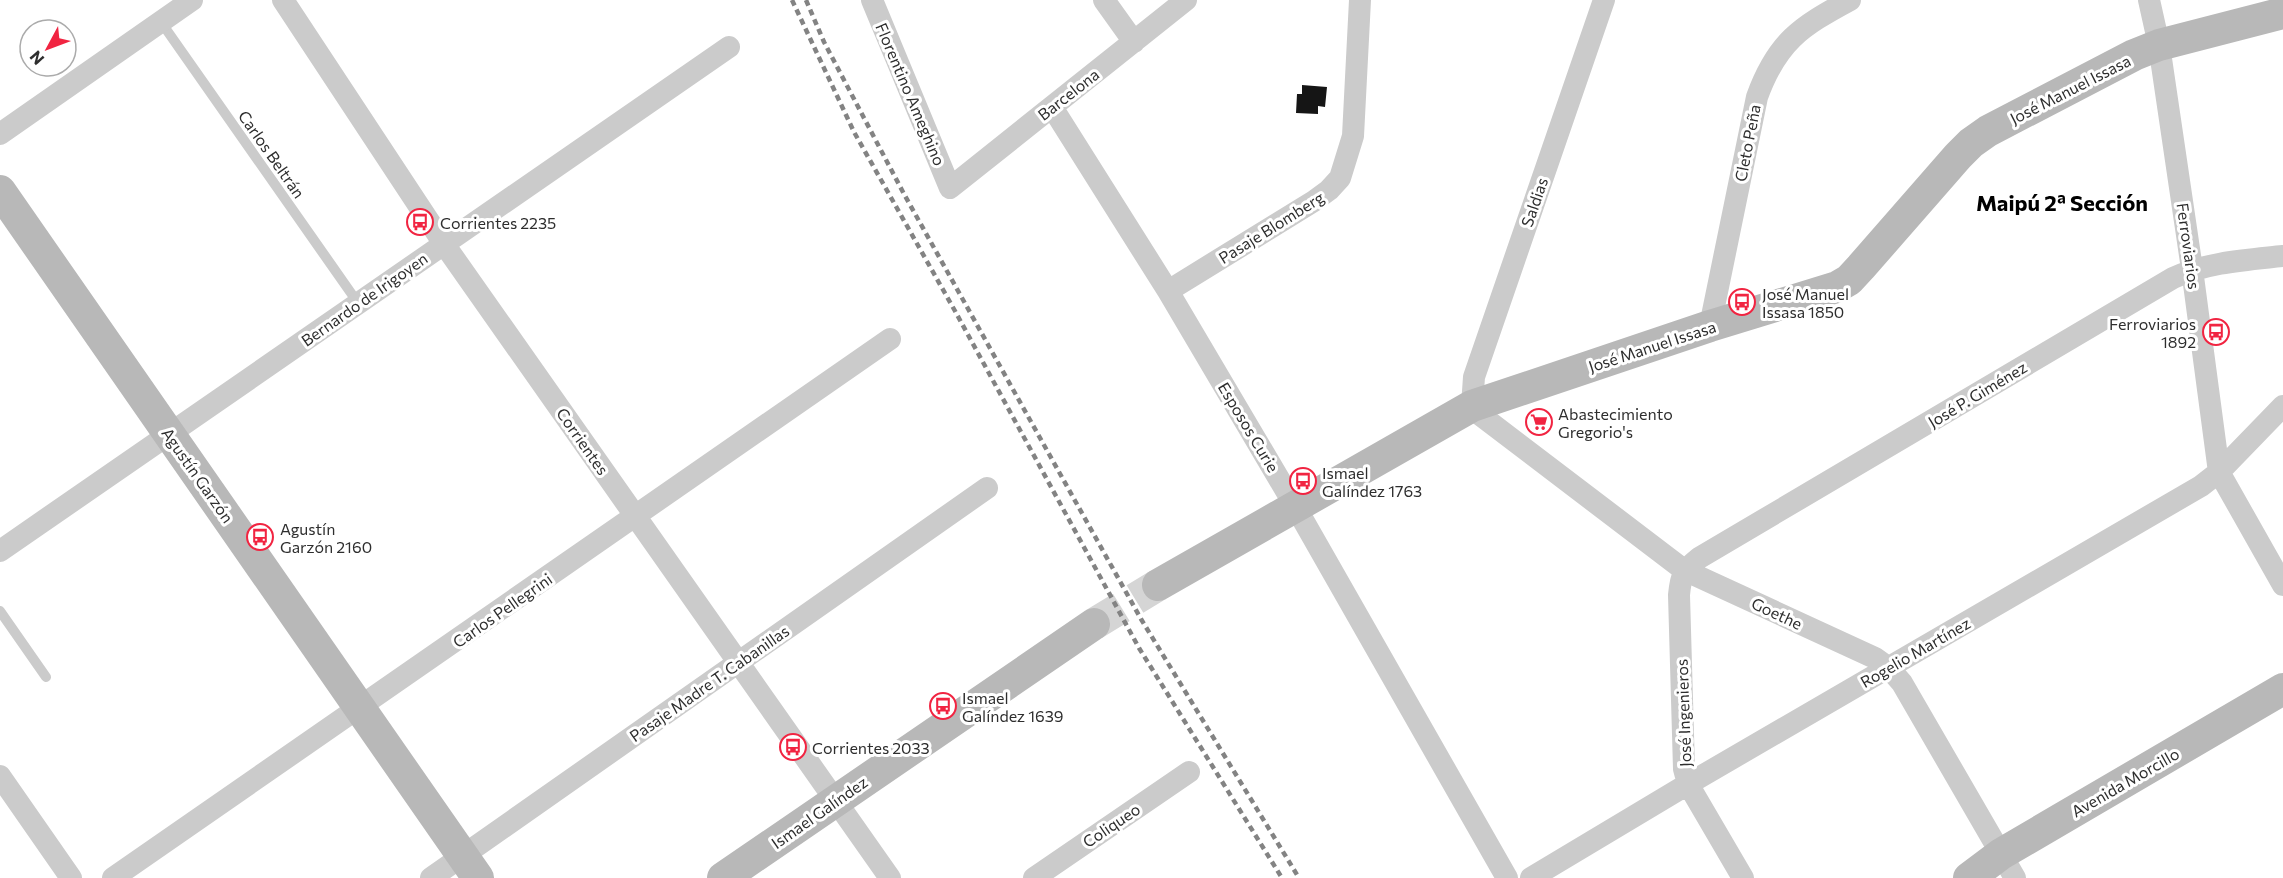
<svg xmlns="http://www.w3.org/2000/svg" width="2283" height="878" font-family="Commissioner,sans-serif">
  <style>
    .building { fill: #151515 }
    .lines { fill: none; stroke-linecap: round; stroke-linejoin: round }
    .secondary-tunnel { stroke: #d5d5d5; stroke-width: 32; stroke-dasharray: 32 16; stroke-linecap: butt }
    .lane { stroke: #cbcbcb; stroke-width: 10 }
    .street { stroke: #cbcbcb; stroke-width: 22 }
    .secondary { stroke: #b8b8b8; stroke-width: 32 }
    .rail { stroke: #838383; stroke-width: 4.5; stroke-dasharray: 6 4.5; stroke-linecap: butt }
    .labels { text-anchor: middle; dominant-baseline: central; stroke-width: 6; stroke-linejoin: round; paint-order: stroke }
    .street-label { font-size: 16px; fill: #2e2e2e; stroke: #fff }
    .poi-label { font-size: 16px; fill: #2e2e2e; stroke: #fff; text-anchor: start }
    .district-label { font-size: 22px; font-weight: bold; fill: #000; stroke: #fff }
  </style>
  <rect width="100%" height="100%" fill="#fff"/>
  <path class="building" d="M 1302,85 L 1327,87 L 1325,107 L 1318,106 L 1318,114 L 1296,113 L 1297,94 L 1302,94 Z"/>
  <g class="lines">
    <path class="secondary-tunnel" d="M 1094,624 L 1158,585"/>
    <path class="lane" d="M 161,22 L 358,303
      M 0,611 L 46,677"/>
    <path class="street" d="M 283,0 L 444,244 L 890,878
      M 872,0 L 950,188 L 1186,0
      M 1104,0 L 1134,42
      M 1604,0 L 1474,377 L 1472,406 L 1479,414 L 1684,570 L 1875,658 L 1889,668 L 1902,683 L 2015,878
      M 2149,0 L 2159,45 L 2192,269 L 2219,472 L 2283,585
      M 1052,107 L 1168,291 L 1295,506 L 1507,878
      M 0,134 L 192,0
      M 1168,291 L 1314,201 L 1329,190 L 1340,178 L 1353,136 L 1360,0
      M 1710,326 L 1757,97 C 1777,42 1800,27 1850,0
      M 0,551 L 729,47
      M 0,776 L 71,878
      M 113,878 L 890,339
      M 431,878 L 987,488
      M 1034,878 L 1189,772
      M 1531,878 L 1688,784 L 2201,486 L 2219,472 L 2283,406
      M 1743,878 L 1688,784 L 1684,769 L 1679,595 C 1681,574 1683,571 1699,558 L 2173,278 C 2208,262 2246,260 2283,256"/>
    <path class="secondary" d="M 0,191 L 478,878
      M 1158,585 L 1472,406 L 1710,326 L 1837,287 L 1849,280 L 1861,267 L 1958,156 L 1971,143 L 1988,131 L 2134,55 L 2159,45 L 2283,13
      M 723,878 L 1094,624
      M 1969,878 L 2001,854 L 2283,689"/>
    <path class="rail" d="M 792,0 L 854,132 L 955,311 L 1139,648 L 1282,878
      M 806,0 L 824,42 L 904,194 L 1141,619 L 1299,878"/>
  </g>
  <defs>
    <symbol id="bus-ring" viewBox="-11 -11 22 22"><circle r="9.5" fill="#fff" stroke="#f12441" stroke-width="1.5"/><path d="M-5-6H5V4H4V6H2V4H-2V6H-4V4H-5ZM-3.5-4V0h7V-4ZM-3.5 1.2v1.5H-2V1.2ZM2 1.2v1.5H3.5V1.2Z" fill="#f12441"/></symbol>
    <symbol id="supermarket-ring" viewBox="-11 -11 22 22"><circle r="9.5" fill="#fff" stroke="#f12441" stroke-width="1.5"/><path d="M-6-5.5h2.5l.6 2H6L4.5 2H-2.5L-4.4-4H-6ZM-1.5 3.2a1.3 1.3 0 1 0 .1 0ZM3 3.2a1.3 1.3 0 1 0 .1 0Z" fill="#f12441"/></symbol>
  </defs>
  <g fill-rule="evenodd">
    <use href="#bus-ring" x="405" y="207" width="30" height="30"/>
    <use href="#bus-ring" x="1727" y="287" width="30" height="30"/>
    <use href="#bus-ring" x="2201" y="317" width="30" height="30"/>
    <use href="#supermarket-ring" x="1524" y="407" width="30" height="30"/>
    <use href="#bus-ring" x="1288" y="466" width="30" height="30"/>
    <use href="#bus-ring" x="245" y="522" width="30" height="30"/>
    <use href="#bus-ring" x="928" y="691" width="30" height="30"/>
    <use href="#bus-ring" x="778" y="732" width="30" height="30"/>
  </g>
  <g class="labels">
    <g class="street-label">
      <text transform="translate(2070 89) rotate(-27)">José Manuel Issasa</text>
      <text transform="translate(911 94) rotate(67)">Florentino Ameghino</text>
      <text transform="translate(1068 94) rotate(-38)">Barcelona</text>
      <text transform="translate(1747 143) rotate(-79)">Cleto Peña</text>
      <text transform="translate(272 154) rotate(55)">Carlos Beltrán</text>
      <text transform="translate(1534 202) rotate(-71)">Saldias</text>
      <text transform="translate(1271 227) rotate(-32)">Pasaje Blomberg</text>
      <text transform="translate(2189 246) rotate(82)">Ferroviarios</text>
      <text transform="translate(364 299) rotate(-35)">Bernardo de Irigoyen</text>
      <text transform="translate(1652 346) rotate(-18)">José Manuel Issasa</text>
      <text transform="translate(1977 394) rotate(-31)">José P. Giménez</text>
      <text transform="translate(1249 427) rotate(59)">Esposos Curie</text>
      <text transform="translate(583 441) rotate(55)">Corrientes</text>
      <text transform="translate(198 475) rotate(55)">Agustín Garzón</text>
      <text transform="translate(502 610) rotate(-35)">Carlos Pellegrini</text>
      <text transform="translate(1777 613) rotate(25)">Goethe</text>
      <text transform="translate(1915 652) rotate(-30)">Rogelio Martínez</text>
      <text transform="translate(709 683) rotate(-35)">Pasaje Madre T. Cabanillas</text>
      <text transform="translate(1683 713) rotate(-92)">José Ingenieros</text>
      <text transform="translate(2125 782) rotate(-30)">Avenida Morcillo</text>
      <text transform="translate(819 812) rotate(-35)">Ismael Galíndez</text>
      <text transform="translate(1111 825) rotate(-34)">Coliqueo</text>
    </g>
    <g class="poi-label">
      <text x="440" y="222">Corrientes 2235</text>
      <text x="1762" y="293">José Manuel<tspan x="1762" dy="18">Issasa 1850</tspan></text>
      <text x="2196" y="323" text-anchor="end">Ferroviarios<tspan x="2196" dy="18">1892</tspan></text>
      <text x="1558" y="413">Abastecimiento<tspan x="1558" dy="18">Gregorio's</tspan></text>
      <text x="1322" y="472">Ismael<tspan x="1322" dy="18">Galíndez 1763</tspan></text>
      <text x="280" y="528">Agustín<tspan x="280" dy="18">Garzón 2160</tspan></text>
      <text x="962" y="697">Ismael<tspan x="962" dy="18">Galíndez 1639</tspan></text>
      <text x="812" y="747">Corrientes 2033</text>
    </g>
    <g class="district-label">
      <text x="2062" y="202">Maipú 2ª Sección</text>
    </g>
  </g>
  <g transform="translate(48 48) rotate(229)"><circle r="28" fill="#ffffff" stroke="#ababab" stroke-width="1.5"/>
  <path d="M0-4.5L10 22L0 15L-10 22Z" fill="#f12441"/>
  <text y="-9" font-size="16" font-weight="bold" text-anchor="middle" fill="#2e2e2e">N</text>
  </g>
</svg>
